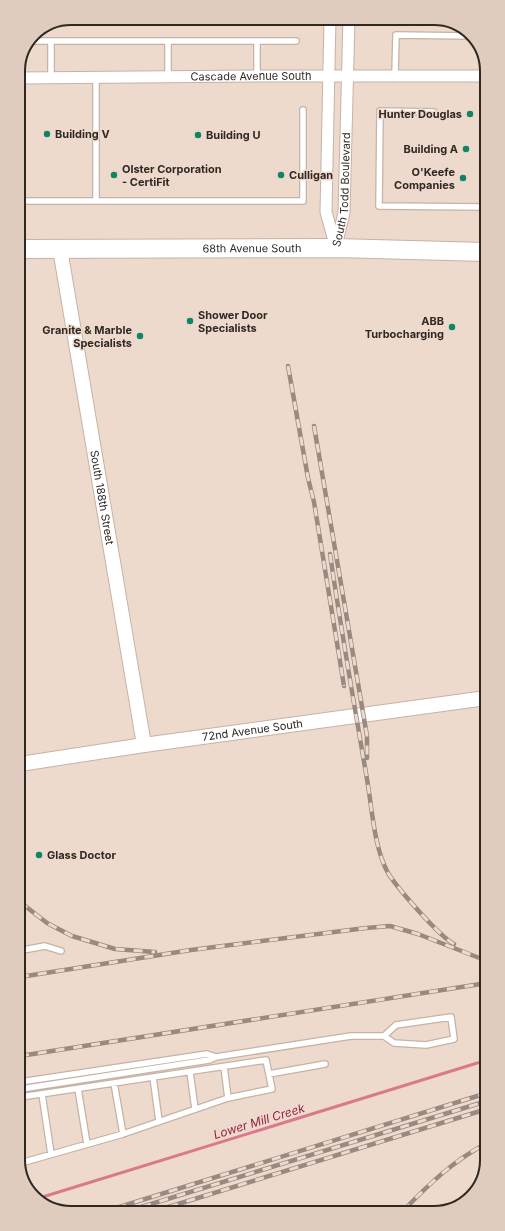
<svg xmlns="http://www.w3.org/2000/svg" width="505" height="1231" font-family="Inter,sans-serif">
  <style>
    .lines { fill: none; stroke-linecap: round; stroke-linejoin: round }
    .stream { stroke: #da798b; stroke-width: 3 }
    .service-casing { stroke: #c6b2a6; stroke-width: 8 }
    .minor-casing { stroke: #c6b2a6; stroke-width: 13 }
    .tertiary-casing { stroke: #c6b2a6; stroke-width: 16 }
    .primary-casing { stroke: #c6b2a6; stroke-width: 20 }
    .service { stroke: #fff; stroke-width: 5.5 }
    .minor { stroke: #fff; stroke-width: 11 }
    .tertiary { stroke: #fff; stroke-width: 14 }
    .primary { stroke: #fff; stroke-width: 18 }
    .rail-casing { stroke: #988a80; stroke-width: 4.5 }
    .rail { stroke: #eedacd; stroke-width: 3; stroke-dasharray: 9; stroke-linecap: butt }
    .poi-dot { fill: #0f8565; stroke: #eedacd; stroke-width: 1.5 }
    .labels { text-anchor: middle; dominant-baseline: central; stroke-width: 3; stroke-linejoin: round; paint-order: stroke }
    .street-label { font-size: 11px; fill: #2f2823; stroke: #eedacd }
    .poi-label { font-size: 11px; font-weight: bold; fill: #2f2823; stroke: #eedacd; text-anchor: start }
    .water-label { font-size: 12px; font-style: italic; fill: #932042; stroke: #eedacd }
    .rim { fill: none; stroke: #2f2823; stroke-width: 2 }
  </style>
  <rect width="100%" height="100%" fill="#eedacd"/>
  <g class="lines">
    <path class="stream" d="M 36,1199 L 487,1060"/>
    <defs>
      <path id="service" d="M 30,41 L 296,41
        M 257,41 L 257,76
        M 395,75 L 396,35 L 471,36
        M 168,76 L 168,41
        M 51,77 L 51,41
        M 434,112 L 380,111 L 379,206 L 485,207
        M 18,201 L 303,201 L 303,110
        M 96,201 L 96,77
        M 20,935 L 23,950 L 45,946 L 61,951
        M 224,1067 L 228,1098
        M 190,1072 L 195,1109
        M 269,1074 L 325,1064
        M 153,1077 L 159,1121
        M 20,1082 L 207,1054 L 216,1057
        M 114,1083 L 123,1134
        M 21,1089 L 209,1060 L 216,1057 L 351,1036 L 384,1036 L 394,1043 L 426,1045 L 454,1039 L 451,1017 L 396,1025 L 384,1036
        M 78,1089 L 87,1144
        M 42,1094 L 51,1154
        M 21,1097 L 266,1060 L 272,1089 L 228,1098 L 123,1134 L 21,1163"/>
      <g id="minor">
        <path d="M 330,18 L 326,212 L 336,248"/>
        <path id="s1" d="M 18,78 L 257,76 L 484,76"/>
        <path id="s2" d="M 336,246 L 344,213 L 349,18"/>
      </g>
      <g id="tertiary">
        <path id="s3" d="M 60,249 L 144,745"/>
        <path id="s4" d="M 20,764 L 144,745 L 486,698"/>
      </g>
      <g id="primary">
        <path id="s5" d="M 19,249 L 336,248 L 485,252"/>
      </g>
    </defs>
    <use href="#service" class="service-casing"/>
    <use href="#minor" class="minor-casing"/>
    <use href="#tertiary" class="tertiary-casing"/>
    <use href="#primary" class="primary-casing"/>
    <use href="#service" class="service"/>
    <use href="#minor" class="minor"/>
    <use href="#tertiary" class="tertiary"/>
    <use href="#primary" class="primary"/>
    <defs>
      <path id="rail" d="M 288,366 L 308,478 L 314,502 L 344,686
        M 314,426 L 367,736 L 367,758
        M 330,554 C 341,629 354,704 367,779 C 372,808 374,848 388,873 C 398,889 439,936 454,944
        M 20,902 L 47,923 L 72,936 L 115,949 L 155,952
        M 20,977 L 191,950 L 366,928 L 390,926 L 418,934 L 487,961
        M 20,1056 L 487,983
        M 403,1211 C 429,1184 453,1161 487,1143
        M 125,1212 L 487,1101
        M 152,1212 L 487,1109
        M 100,1213 L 487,1093"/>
    </defs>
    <use href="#rail" class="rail-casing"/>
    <use href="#rail" class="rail"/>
  </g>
  <g class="poi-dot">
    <circle cx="470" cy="114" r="4"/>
    <circle cx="47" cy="134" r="4"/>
    <circle cx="198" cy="135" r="4"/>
    <circle cx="466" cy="149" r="4"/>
    <circle cx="114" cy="175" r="4"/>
    <circle cx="281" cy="175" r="4"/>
    <circle cx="463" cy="178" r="4"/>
    <circle cx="190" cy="321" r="4"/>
    <circle cx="452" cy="327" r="4"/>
    <circle cx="140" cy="336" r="4"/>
    <circle cx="39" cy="855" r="4"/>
  </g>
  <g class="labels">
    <g class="street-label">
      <text stroke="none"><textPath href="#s1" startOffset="233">Cascade Avenue South</textPath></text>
      <text stroke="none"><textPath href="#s2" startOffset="57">South Todd Boulevard</textPath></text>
      <text stroke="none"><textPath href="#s5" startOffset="233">68th Avenue South</textPath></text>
      <text stroke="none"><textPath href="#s3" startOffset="252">South 188th Street</textPath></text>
      <text stroke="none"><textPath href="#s4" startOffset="235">72nd Avenue South</textPath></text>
    </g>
    <g class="poi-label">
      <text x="462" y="114" text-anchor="end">Hunter Douglas</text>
      <text x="55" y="134">Building V</text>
      <text x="206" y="135">Building U</text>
      <text x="458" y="149" text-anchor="end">Building A</text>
      <text x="122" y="169">Olster Corporation<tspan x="122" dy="13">- CertiFit</tspan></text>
      <text x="455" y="172" text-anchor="end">O'Keefe<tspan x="455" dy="13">Companies</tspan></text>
      <text x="289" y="175">Culligan</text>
      <text x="198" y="315">Shower Door<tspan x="198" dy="13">Specialists</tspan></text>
      <text x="444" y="321" text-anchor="end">ABB<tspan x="444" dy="13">Turbocharging</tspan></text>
      <text x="132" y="330" text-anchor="end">Granite &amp; Marble<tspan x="132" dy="13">Specialists</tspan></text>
      <text x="47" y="855">Glass Doctor</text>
    </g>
    <g class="water-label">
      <text transform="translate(259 1121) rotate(-17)">Lower Mill Creek</text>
    </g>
  </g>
  <path d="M0 0H505V1231H0ZM71 25H434A46 46 0 0 1 480 71V1160A46 46 0 0 1 434 1206H71A46 46 0 0 1 25 1160V71A46 46 0 0 1 71 25Z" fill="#dfccbf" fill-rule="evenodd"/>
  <path class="rim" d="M71 25H434A46 46 0 0 1 480 71V1160A46 46 0 0 1 434 1206H71A46 46 0 0 1 25 1160V71A46 46 0 0 1 71 25Z"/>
</svg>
